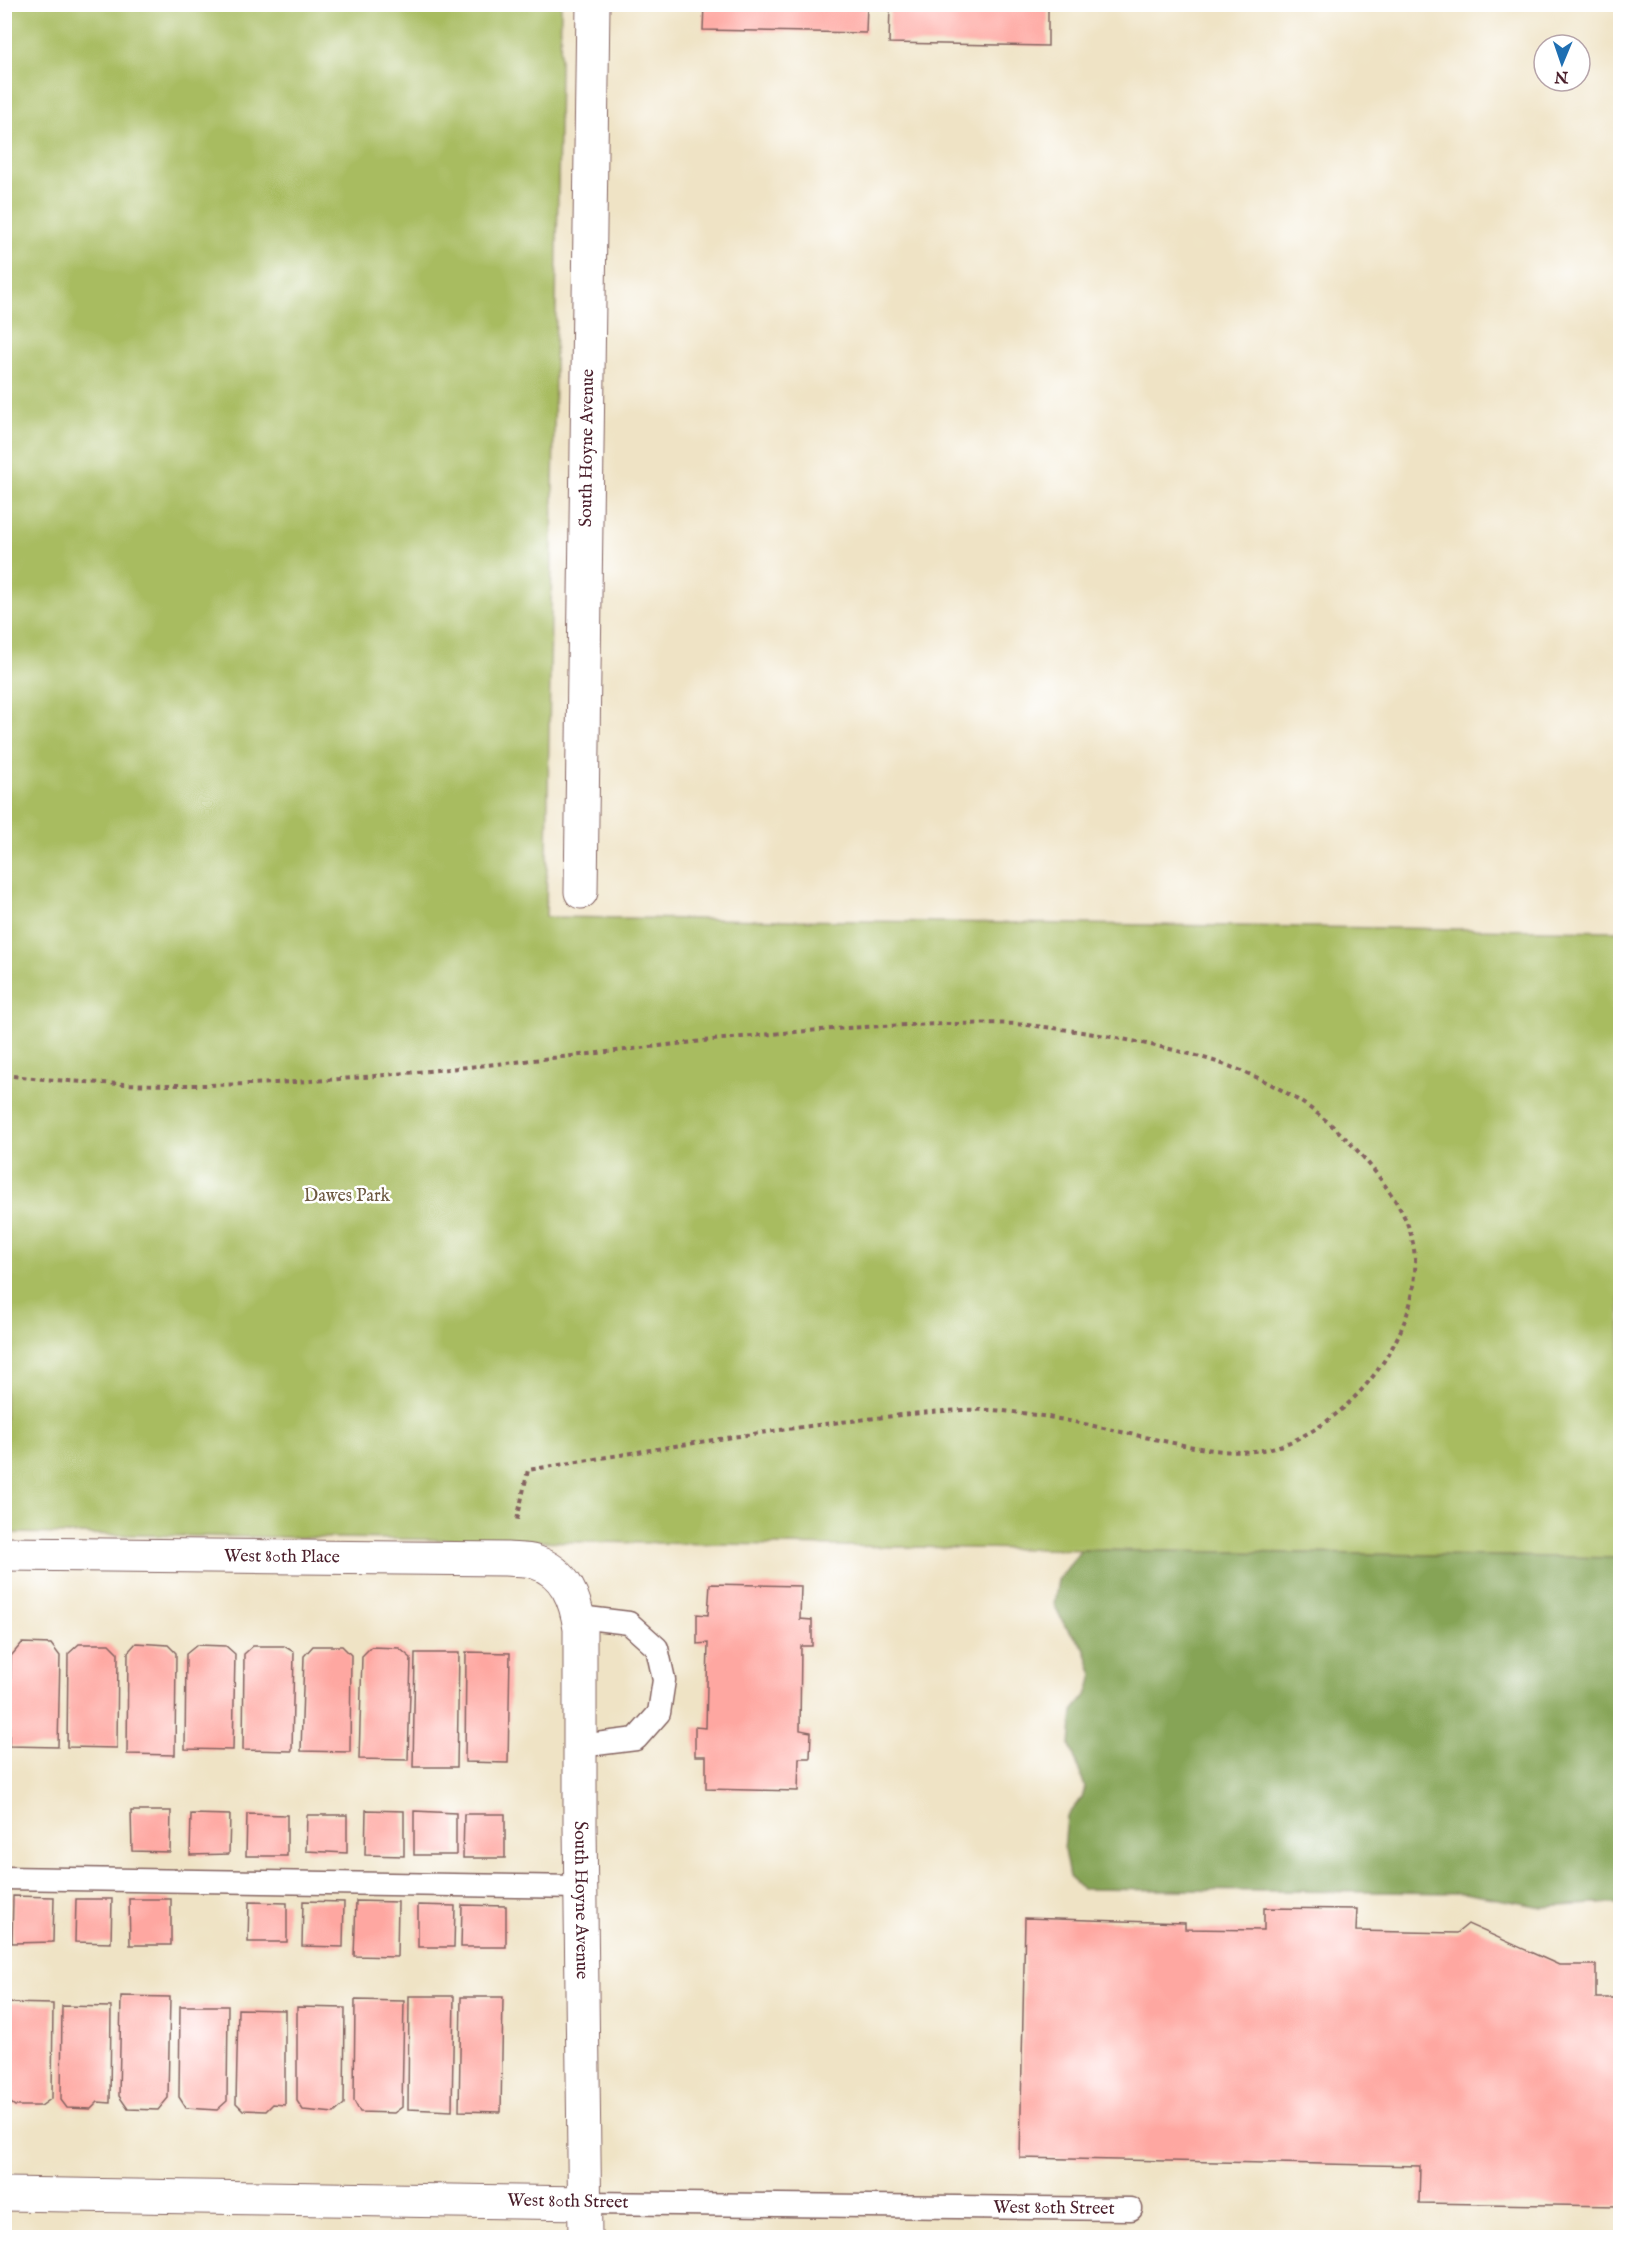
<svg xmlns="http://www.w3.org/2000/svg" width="1625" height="2242" font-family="'IM FELL English',serif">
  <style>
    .green { fill: #a8bc60; stroke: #796e46; stroke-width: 1.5 }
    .forest { fill: #86a456; stroke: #686240; stroke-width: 1.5 }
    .building { fill: #fea7a1 }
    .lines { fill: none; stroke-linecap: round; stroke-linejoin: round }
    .lane-casing { stroke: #846461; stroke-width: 25 }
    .street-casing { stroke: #846461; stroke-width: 35 }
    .path { stroke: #846461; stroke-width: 4; stroke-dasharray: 4.5 4.5; stroke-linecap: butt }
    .lane { stroke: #fff; stroke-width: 22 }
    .street { stroke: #fff; stroke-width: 33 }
    .labels { text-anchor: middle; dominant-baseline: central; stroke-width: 5; stroke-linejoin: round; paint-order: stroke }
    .street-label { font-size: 18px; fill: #4a1f2b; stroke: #fff }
    .park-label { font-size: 18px; fill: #6b563e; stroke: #fff }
  </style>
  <rect width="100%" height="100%" fill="#fff"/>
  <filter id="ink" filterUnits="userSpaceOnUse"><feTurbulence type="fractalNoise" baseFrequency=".0167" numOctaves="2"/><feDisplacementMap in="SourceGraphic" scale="12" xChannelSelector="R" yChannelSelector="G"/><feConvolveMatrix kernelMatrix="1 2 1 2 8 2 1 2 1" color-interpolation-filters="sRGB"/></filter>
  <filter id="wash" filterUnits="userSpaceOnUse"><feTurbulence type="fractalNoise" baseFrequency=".008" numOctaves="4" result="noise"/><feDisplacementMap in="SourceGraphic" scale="24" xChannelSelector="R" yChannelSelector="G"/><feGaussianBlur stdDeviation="1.35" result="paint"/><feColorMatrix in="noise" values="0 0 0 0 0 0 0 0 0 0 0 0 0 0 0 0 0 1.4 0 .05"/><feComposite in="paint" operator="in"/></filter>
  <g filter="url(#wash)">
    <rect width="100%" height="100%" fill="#efe3c5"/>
    <path class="green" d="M 5,4 L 561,5 L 546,917 L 1620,931 L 1620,1558 L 5,1533 Z"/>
    <path class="forest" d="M 1081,1550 L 1620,1558 L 1620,1904 L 1593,1904 L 1543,1907 L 1464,1893 L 1082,1889 L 1069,1877 L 1064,1850 L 1067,1817 L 1082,1798 L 1085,1787 L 1070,1745 L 1073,1711 L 1088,1693 L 1093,1675 L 1084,1647 L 1065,1626 L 1054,1604 L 1058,1580 Z"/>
    <g id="blocks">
      <path class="building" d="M 704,4 L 867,4 L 866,33 L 703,30 Z
        M 890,5 L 1048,5 L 1048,46 L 889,43 Z
        M 710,1584 L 801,1586 L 800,1619 L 812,1620 L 812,1646 L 801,1646 L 800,1730 L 811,1732 L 810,1758 L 799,1758 L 798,1791 L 706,1789 L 706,1756 L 695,1756 L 695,1727 L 706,1728 L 708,1643 L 697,1644 L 697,1614 L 708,1615 Z
        M 22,1643 L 51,1644 L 60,1656 L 58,1747 L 9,1746 L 11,1656 Z
        M 136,1643 L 168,1645 L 176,1653 L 175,1755 L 127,1754 L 128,1652 Z
        M 79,1644 L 109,1644 L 118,1653 L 117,1748 L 67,1747 L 68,1654 Z
        M 197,1645 L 226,1646 L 235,1654 L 233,1750 L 185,1749 L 186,1654 Z
        M 253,1646 L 284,1646 L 294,1652 L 292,1751 L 243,1750 L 244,1654 Z
        M 313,1646 L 342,1646 L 351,1655 L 350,1752 L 301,1751 L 304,1656 Z
        M 371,1647 L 399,1648 L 411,1658 L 408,1760 L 359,1759 L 362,1656 Z
        M 466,1652 L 510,1653 L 508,1763 L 465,1762 Z
        M 415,1653 L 459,1653 L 457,1767 L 413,1767 Z
        M 366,1810 L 404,1811 L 404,1856 L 365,1855 Z
        M 131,1811 L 171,1811 L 170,1852 L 132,1851 Z
        M 414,1811 L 456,1813 L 456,1855 L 414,1855 Z
        M 191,1814 L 230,1815 L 229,1854 L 190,1855 Z
        M 247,1814 L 287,1815 L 287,1856 L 246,1856 Z
        M 464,1814 L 505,1814 L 505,1858 L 463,1858 Z
        M 307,1815 L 347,1815 L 347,1853 L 306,1851 Z
        M 13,1896 L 54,1897 L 53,1942 L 12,1943 Z
        M 76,1899 L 112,1899 L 111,1943 L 75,1942 Z
        M 129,1899 L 171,1899 L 171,1945 L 130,1945 Z
        M 303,1901 L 344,1902 L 343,1947 L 302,1946 Z
        M 356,1901 L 398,1902 L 397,1957 L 354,1956 Z
        M 249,1902 L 287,1903 L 287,1942 L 248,1942 Z
        M 418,1905 L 455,1906 L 454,1947 L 418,1947 Z
        M 462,1905 L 506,1906 L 506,1947 L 461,1947 Z
        M 1264,1908 L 1357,1909 L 1356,1931 L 1457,1933 L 1468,1924 L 1559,1965 L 1596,1965 L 1596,1998 L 1620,1998 L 1620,2206 L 1419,2203 L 1420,2166 L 1020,2158 L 1025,1918 L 1185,1923 L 1185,1929 L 1264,1930 Z
        M 121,1996 L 170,1997 L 168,2098 L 158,2110 L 128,2109 L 119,2096 Z
        M 409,1996 L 454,1996 L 452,2111 L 408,2109 Z
        M 461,1997 L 503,1997 L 501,2112 L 459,2111 Z
        M 355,2000 L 404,2001 L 402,2107 L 394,2113 L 360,2112 L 354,2101 Z
        M 5,2003 L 53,2004 L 52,2098 L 41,2106 L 15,2106 L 4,2098 Z
        M 62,2006 L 111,2007 L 110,2103 L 98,2102 L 91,2109 L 67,2108 L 61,2100 Z
        M 180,2006 L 228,2006 L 227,2101 L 217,2110 L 186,2108 L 179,2097 Z
        M 297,2007 L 345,2008 L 344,2104 L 334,2113 L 303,2110 L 297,2101 Z
        M 238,2009 L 285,2010 L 285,2105 L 273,2104 L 266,2111 L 243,2110 L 236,2103 Z"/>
    </g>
  </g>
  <g filter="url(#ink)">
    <use href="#blocks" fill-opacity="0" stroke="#846461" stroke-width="1.5"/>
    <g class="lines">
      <defs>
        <g id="lane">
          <path d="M 579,1617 L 629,1623 L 657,1648 L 664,1680 L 659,1713 L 636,1739 L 580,1746"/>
          <path d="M 4,1878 L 580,1887"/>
          <path id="s1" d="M 586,2203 L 1131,2209"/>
        </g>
        <g id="street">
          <path id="s2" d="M 581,892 L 593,4"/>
          <path id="s3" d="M 4,1554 L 506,1559 C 515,1560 526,1559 535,1562 C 566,1572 576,1600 580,1629 L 580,1826 L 585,2238"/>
          <path d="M 4,2194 L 586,2203"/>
        </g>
      </defs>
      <use href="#lane" class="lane-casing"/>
      <use href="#street" class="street-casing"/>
      <path class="path" d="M 4,1075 C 135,1090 266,1087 396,1074 C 493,1065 589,1054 686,1043 C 775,1033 861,1025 951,1024 C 976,1024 1001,1022 1026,1025 C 1068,1029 1110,1036 1151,1045 C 1200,1055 1251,1070 1293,1097 C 1334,1122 1364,1154 1391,1194 C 1400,1207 1409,1224 1412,1239 C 1432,1322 1355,1422 1279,1446 C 1239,1459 1194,1447 1154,1439 C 1101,1428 1047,1414 993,1410 C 944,1408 889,1417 841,1422 C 736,1435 633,1453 528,1470 L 517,1520"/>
      <use href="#lane" class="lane"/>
      <use href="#street" class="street"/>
    </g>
  </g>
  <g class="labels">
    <g class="street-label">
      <text stroke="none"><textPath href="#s2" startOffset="444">South Hoyne Avenue</textPath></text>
      <text stroke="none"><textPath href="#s3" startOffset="278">West 80th Place</textPath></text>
      <text stroke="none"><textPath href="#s3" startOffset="888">South Hoyne Avenue</textPath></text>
      <text transform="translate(568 2202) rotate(1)">West 80th Street</text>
      <text stroke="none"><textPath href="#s1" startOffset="468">West 80th Street</textPath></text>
    </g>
    <g class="park-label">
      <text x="347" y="1196">Dawes Park</text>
    </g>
  </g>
  <rect width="1625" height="2242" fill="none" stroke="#fff" stroke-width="24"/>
  <g transform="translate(1562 63) rotate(182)"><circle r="28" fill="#ffffff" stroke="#b7a5aa" stroke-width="1.5"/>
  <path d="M0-4.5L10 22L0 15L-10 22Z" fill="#1f6fb2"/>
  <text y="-9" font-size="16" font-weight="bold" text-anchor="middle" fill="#4a1f2b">N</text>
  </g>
</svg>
